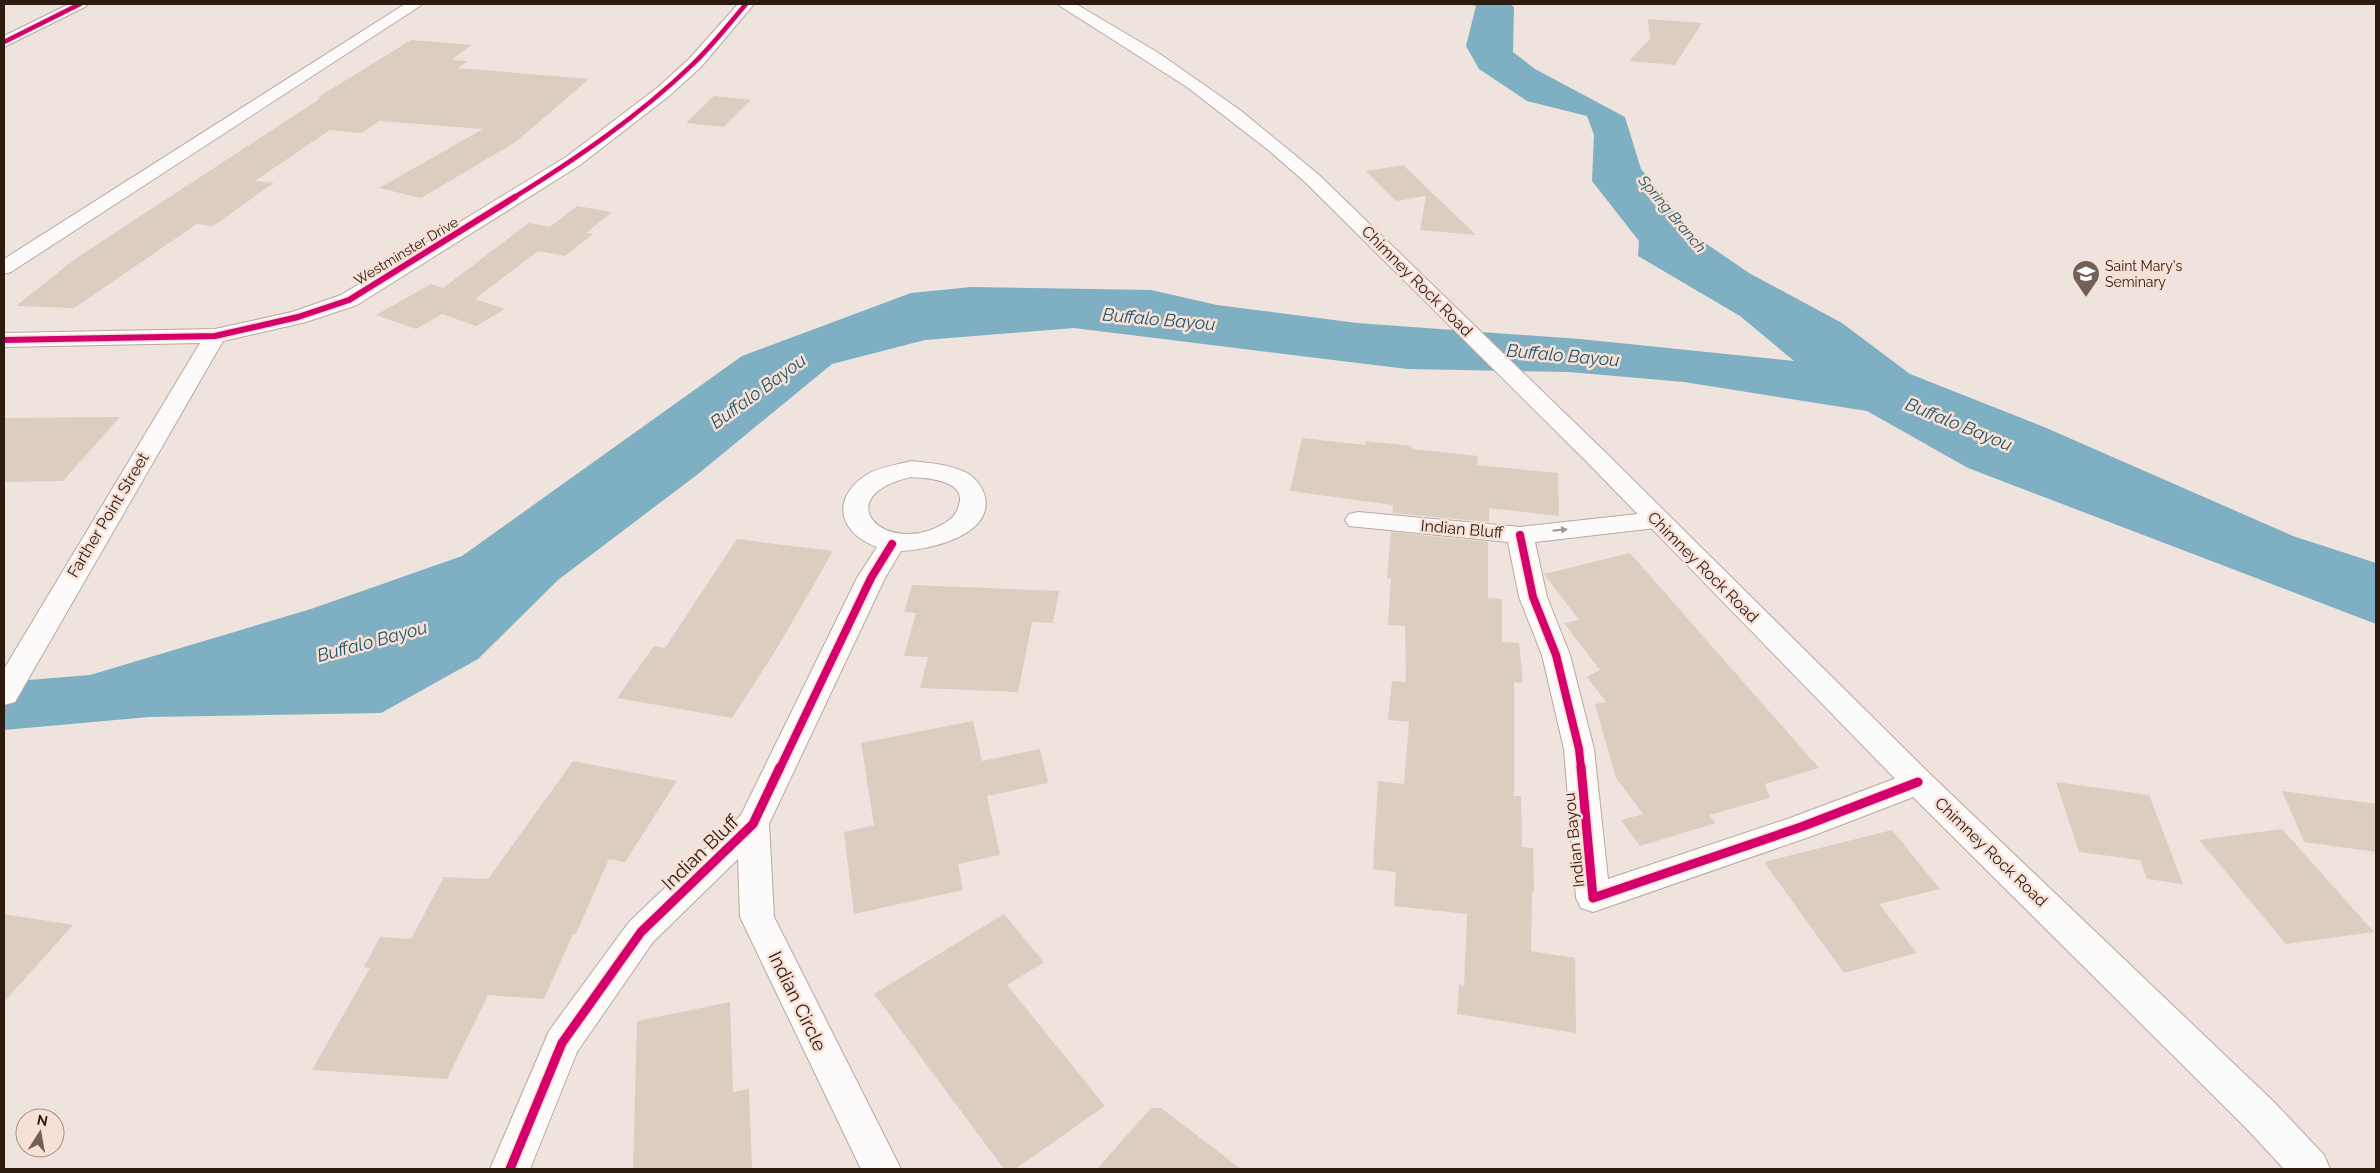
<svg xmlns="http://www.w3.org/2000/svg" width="2380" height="1173" font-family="Raleway,sans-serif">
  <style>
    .water { fill: #7fafc3 }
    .building { fill: #dccdc1 }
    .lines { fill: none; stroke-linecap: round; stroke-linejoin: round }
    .minor-casing { stroke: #b7a8a2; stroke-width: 2 }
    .secondary-casing { stroke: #b7a8a2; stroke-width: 2 }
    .minor { fill: #fdfbfa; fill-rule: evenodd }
    .secondary { fill: #fdfbfa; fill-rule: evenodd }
    .cycleway-far3-casing { stroke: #f7e0d6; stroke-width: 6 }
    .cycleway-far2-casing { stroke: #f7e0d6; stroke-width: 9 }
    .cycleway-far1-casing { stroke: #f7e0d6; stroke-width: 11 }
    .cycleway-casing { stroke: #f7e0d6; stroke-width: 12 }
    .cycleway-far3 { stroke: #d6006c; stroke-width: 4.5 }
    .cycleway-far2 { stroke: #d6006c; stroke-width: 6 }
    .cycleway-far1 { stroke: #d6006c; stroke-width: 8 }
    .cycleway { stroke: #d6006c; stroke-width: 9 }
    .oneway { fill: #9f9691 }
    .labels { text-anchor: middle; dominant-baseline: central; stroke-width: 5; stroke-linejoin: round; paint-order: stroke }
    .far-street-label { font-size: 14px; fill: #2d1a10; stroke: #f7e0d6 }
    .far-poi-label { font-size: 14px; fill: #2d1a10; stroke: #f7e0d6; text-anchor: start }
    .far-water-label { font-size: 15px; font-style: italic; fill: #1c576d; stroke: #f7e0d6 }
    .street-label { font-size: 16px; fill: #2d1a10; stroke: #f7e0d6 }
    .water-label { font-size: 18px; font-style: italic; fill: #1c576d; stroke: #f7e0d6 }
    .near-street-label { font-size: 19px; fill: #2d1a10; stroke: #f7e0d6 }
  </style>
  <rect width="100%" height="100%" fill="#efe3de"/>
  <path class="water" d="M 1469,4 L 1510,4 L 1514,7 L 1513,52 L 1535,69 L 1625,117 L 1641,169 L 1670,204 L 1682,227 L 1749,273 L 1842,323 L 1910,374 L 2044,427 L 2293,536 L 2376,563 L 2376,624 L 1968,468 L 1867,411 L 1684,382 L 1569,372 L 1407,369 L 1074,328 L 925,340 L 832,364 L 698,474 L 558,580 L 478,659 L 381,713 L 149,717 L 4,730 L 4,682 L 90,675 L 311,609 L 462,556 L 742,356 L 911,293 L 971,287 L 1151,290 L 1217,305 L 1357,323 L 1580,339 L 1794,361 L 1740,316 L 1638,256 L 1639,241 L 1592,181 L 1594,135 L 1587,116 L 1527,101 L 1479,69 L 1466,46 L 1476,6 Z"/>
  <path class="building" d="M 1648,19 L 1702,23 L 1675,65 L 1629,61 L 1650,39 Z
    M 411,40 L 472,45 L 451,60 L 468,61 L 458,68 L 589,79 L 517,141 L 421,198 L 379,188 L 483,129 L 379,121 L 362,133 L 330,130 L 255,181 L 274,183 L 213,226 L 197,224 L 74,308 L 16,306 L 75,259 L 321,98 L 317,98 Z
    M 714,96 L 751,100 L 724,127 L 686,123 Z
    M 1403,165 L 1427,188 L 1476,235 L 1420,230 L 1426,196 L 1396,201 L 1366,171 Z
    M 577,206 L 612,212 L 586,233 L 593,234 L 565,256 L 538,251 L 475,299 L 505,309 L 476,326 L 442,314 L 416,329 L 376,315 L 431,284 L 443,288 L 529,223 L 550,227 Z
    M 120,417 L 63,481 L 4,482 L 4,418 Z
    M 1302,438 L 1365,445 L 1366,441 L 1412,446 L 1412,449 L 1478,456 L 1477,465 L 1558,473 L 1559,516 L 1489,508 L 1489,522 L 1393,513 L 1393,505 L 1290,491 Z
    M 1391,532 L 1488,542 L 1488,598 L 1502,599 L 1502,642 L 1519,643 L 1523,683 L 1514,682 L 1514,796 L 1521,796 L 1522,847 L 1533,848 L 1534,892 L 1532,892 L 1531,951 L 1575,958 L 1576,1033 L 1457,1014 L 1459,985 L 1464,986 L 1467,914 L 1394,906 L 1396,872 L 1373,869 L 1378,781 L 1404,784 L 1409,722 L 1388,720 L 1392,681 L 1406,682 L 1405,626 L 1388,625 L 1391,579 L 1387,578 Z
    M 737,539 L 833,551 L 776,650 L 732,718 L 617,698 L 654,646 L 665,648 Z
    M 1630,553 L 1819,768 L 1765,784 L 1770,798 L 1709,815 L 1716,823 L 1640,846 L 1621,820 L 1643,814 L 1616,778 L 1595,704 L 1606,702 L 1587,677 L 1600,670 L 1564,623 L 1579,620 L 1544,574 Z
    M 912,585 L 1059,591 L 1053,623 L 1032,622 L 1018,692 L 920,688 L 928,657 L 904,656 L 916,613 L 904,612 Z
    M 973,721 L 982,761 L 1040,749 L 1048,783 L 987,796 L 1000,855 L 958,864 L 963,890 L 854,914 L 844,832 L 874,825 L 861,743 Z
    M 573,761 L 677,781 L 625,862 L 609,859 L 576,934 L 573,934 L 544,999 L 488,995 L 447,1079 L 312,1070 L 370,968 L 364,967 L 380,937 L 411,939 L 444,877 L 488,879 Z
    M 2056,782 L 2149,795 L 2183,884 L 2147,879 L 2140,860 L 2079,852 Z
    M 2282,791 L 2376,804 L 2376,852 L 2304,842 Z
    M 2282,829 L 2374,932 L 2286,944 L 2199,840 Z
    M 1892,830 L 1940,889 L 1879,904 L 1917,953 L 1844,973 L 1764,862 Z
    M 4,914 L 73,925 L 4,1002 Z
    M 1004,914 L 1044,962 L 1007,985 L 1105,1106 L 1015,1169 L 1004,1169 L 874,994 Z
    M 730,1002 L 733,1092 L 749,1089 L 752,1169 L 633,1169 L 637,1021 Z
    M 1151,1108 L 1161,1108 L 1241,1169 L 1097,1169 Z"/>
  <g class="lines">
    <defs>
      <path id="minor" d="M 69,4 L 88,4 L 85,7 L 4,47 L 4,36 Z
        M 405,4 L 423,4 L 11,272 L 4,274 L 4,259 Z
        M 738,4 L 754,4 L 701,67 L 669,96 L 580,165 L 357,305 L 306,322 L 223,341 L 15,702 L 4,705 L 4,669 L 200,343 L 4,347 L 4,333 L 215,329 L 292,312 L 341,295 L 566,157 L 657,88 L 689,59 Z
        M 911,461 C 930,463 949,464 967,473 C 976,478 983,488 985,497 C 993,536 928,550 901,551 L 885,578 L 769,824 L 774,917 L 901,1169 L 861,1169 L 740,917 L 738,859 L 653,942 L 577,1052 L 530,1169 L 490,1169 L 549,1031 L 629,922 L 741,815 L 857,578 L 877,547 C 839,533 830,499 866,475 C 879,467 896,465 911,461 ZM 911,477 C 927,478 967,480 959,505 C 957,513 952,519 945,523 C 886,559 825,497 911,477 Z
        M 1358,512 L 1520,527 L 1656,512 L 1665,514 L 1669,520 L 1665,526 L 1656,528 L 1535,542 L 1547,597 L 1570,655 L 1594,749 L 1608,879 L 1790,818 L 1918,770 L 1929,773 L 1934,782 L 1929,791 L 1812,836 L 1593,912 L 1581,908 L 1576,898 L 1564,749 L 1542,655 L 1519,597 L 1508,542 L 1349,526 L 1345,520 L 1349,514 Z"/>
      <path id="secondary" d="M 1057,4 L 1076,4 L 1157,52 L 1240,110 L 1318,174 L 1604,451 L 1929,773 L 2274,1102 L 2324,1155 L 2330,1169 L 2284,1169 L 2246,1128 L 1907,791 L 1586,461 L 1305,182 L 1267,149 L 1187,87 Z"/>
    </defs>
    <use href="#minor" class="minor-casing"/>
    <use href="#secondary" class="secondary-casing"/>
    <use href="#minor" class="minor"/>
    <use href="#secondary" class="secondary"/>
    <defs>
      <path id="cycleway-far3" d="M 4,42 L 80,4
        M 513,198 C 576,159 639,116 693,64 C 712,46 729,24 746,4"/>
      <path id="cycleway-far2" d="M 4,340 L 215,336 L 298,317 L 349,300 L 515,197"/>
      <path id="cycleway-far1" d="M 1520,535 L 1533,597 L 1556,655 L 1579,749 L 1581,768
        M 780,768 L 871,578 L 892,544"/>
      <path id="cycleway" d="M 1581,767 L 1593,898 L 1801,827 L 1918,782
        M 510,1169 L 562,1043 L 641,932 L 753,824 L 780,767"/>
    </defs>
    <use href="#cycleway-far3" class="cycleway-far3-casing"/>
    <use href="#cycleway-far2" class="cycleway-far2-casing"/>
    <use href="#cycleway-far1" class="cycleway-far1-casing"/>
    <use href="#cycleway" class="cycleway-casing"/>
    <use href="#cycleway-far3" class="cycleway-far3"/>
    <use href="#cycleway-far2" class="cycleway-far2"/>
    <use href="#cycleway-far1" class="cycleway-far1"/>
    <use href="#cycleway" class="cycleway"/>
  </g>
  <defs><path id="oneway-solid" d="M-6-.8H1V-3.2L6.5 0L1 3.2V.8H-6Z" transform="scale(1.25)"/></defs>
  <use class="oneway" href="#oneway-solid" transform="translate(1560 530) rotate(-6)"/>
  <defs>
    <symbol id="school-pin" viewBox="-11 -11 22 30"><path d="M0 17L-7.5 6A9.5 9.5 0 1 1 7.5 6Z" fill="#716058" stroke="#f7e0d6"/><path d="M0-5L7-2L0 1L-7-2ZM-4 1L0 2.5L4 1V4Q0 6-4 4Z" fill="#fff"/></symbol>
  </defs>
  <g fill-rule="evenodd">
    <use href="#school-pin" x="2070" y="258" width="32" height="43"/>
  </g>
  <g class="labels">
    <g class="far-street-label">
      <text transform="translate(406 251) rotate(-31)">Westminster Drive</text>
    </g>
    <g class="far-poi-label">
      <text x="2105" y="266">Saint Mary's<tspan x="2105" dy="16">Seminary</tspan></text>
    </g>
    <g class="far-water-label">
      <text transform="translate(1672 214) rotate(50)">Spring Branch</text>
    </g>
    <g class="street-label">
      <text transform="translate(1417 281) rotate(45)">Chimney Rock Road</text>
      <text transform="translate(108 515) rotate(-59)">Farther Point Street</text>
      <text transform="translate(1462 529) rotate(5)">Indian Bluff</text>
      <text transform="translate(1703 567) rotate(45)">Chimney Rock Road</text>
      <text transform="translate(1574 840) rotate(-96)">Indian Bayou</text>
      <text transform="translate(1991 852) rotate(44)">Chimney Rock Road</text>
    </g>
    <g class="water-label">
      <text transform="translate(1159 319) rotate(5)">Buffalo Bayou</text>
      <text transform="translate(1563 355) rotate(5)">Buffalo Bayou</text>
      <text transform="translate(758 391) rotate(-36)">Buffalo Bayou</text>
      <text transform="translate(1959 424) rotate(22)">Buffalo Bayou</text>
      <text transform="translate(372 641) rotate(-15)">Buffalo Bayou</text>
    </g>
    <g class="near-street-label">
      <text transform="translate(700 852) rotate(-44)">Indian Bluff</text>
      <text transform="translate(798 1001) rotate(64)">Indian Circle</text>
    </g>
  </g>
  <rect width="2380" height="1173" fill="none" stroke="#2d1a10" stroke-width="10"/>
  <g transform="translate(40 1133) rotate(11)"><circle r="24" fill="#f7e0d6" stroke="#a69187"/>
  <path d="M0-4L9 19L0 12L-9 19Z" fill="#716058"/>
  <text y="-8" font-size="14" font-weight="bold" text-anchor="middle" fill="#2d1a10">N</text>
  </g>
</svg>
